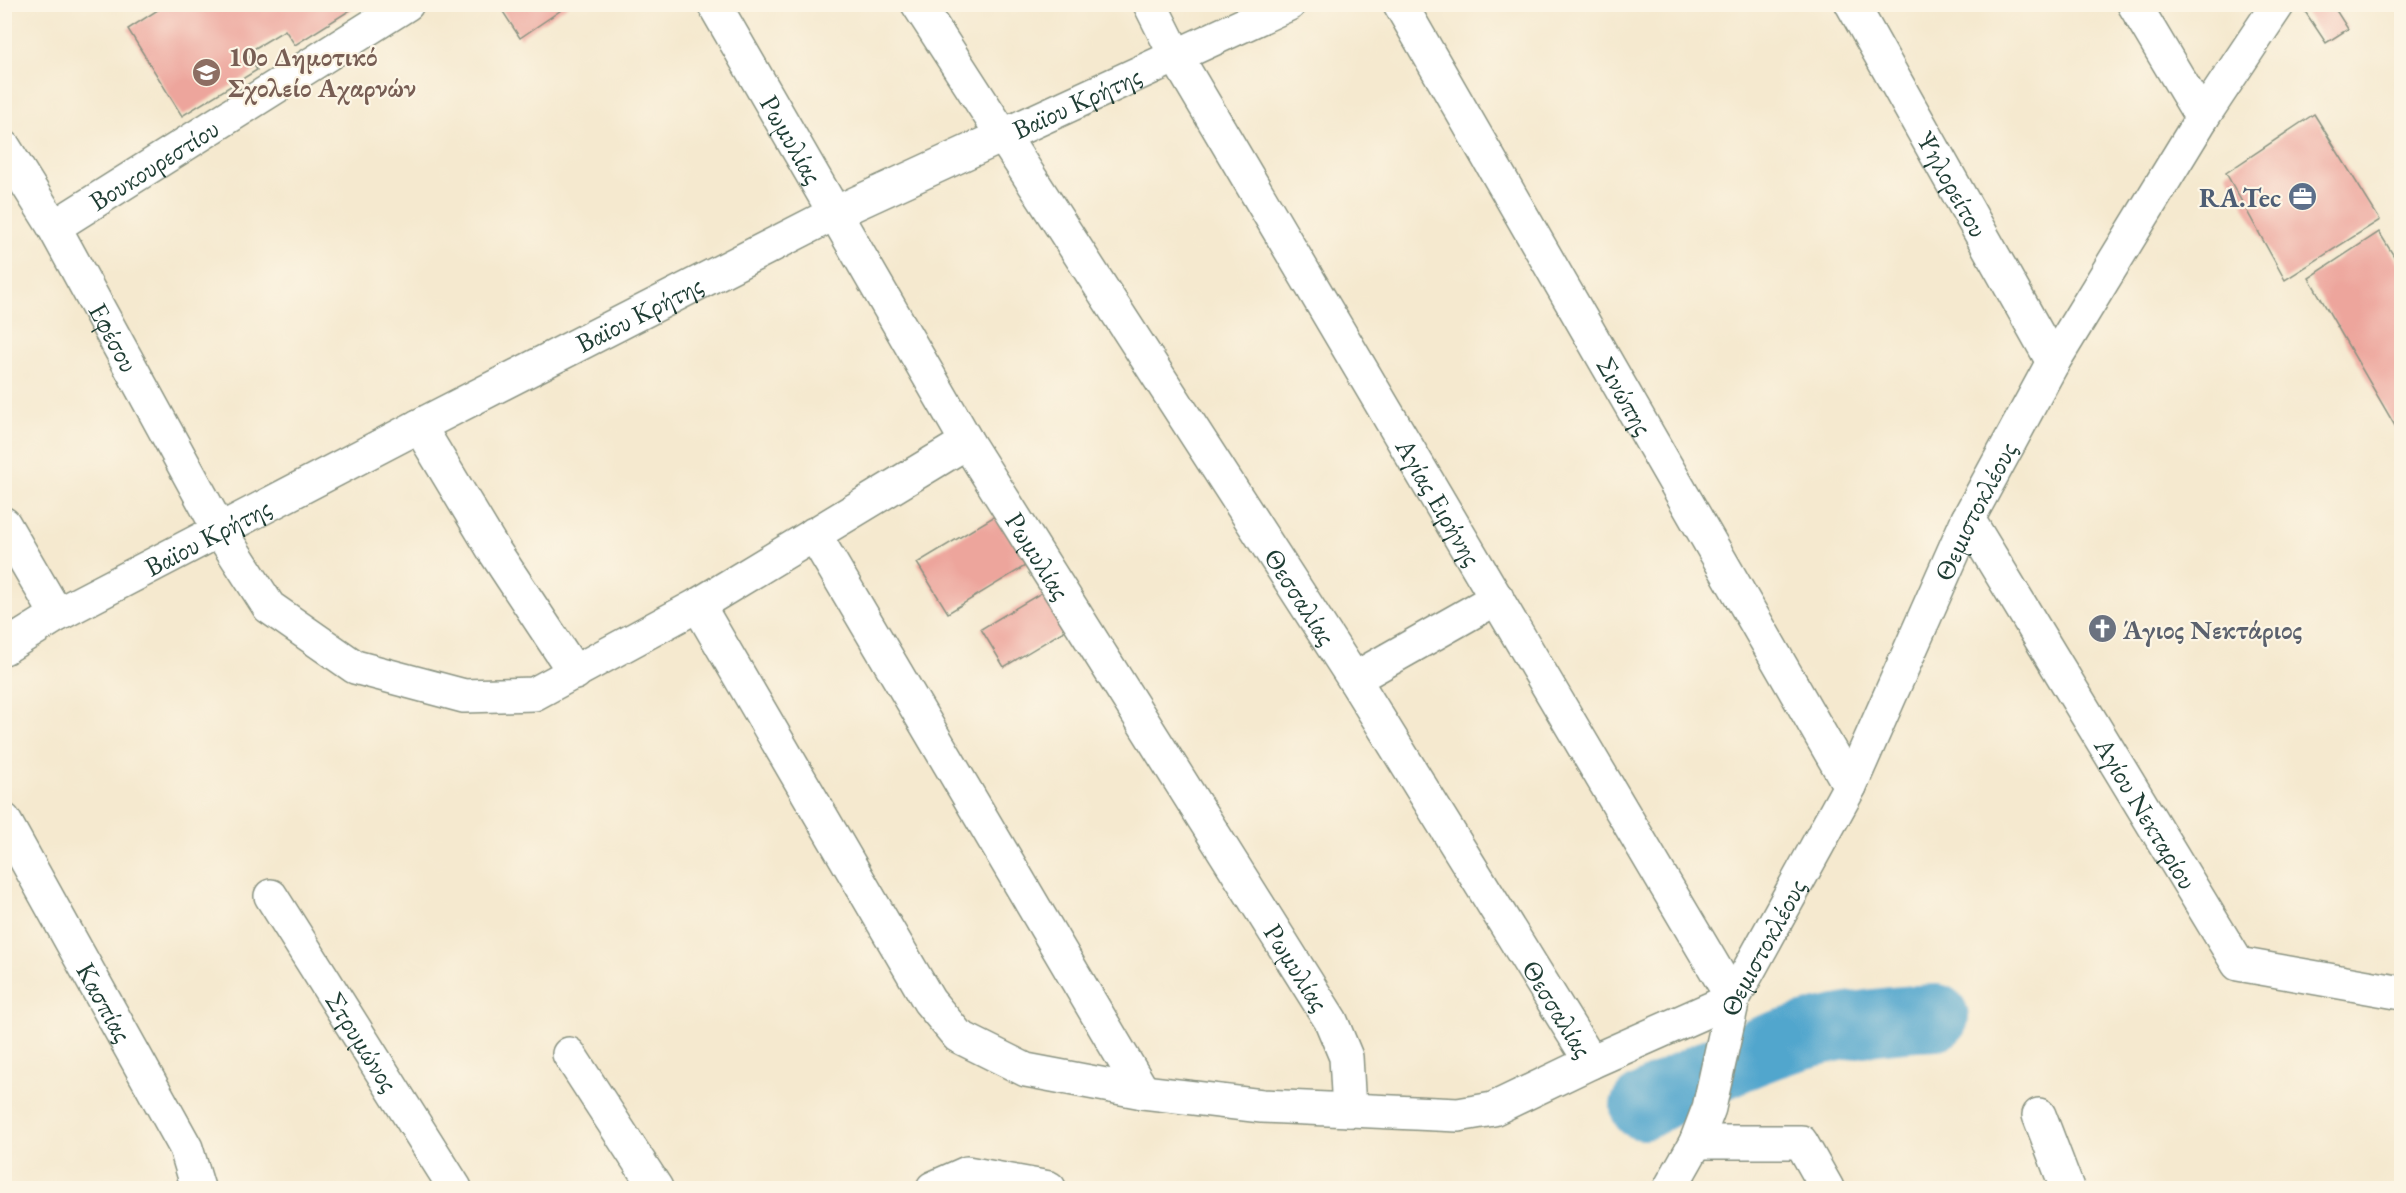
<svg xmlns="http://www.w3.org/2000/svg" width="2406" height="1193" font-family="'EB Garamond',serif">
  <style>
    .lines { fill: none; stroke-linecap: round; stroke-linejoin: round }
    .river { stroke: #51a6cd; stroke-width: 66 }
    .building { fill: #eda59c }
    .street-casing { stroke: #8a9382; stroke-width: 36 }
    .secondary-casing { stroke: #8a9382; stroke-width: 36 }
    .street { stroke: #fff; stroke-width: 33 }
    .secondary { stroke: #fff; stroke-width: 33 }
    .labels { text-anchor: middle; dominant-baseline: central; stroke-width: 4.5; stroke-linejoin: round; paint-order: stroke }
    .education-label { font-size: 27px; font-weight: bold; fill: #785e54; stroke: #fcf5e5; text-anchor: start }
    .street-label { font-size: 27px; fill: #1f3d34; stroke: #fcf5e5 }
    .service-label { font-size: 27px; font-weight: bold; fill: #4e5e75; stroke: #fcf5e5; text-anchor: end }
    .worship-label { font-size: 27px; font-weight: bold; fill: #5b616d; stroke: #fcf5e5; text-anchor: start }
  </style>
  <rect width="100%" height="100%" fill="#fcf5e5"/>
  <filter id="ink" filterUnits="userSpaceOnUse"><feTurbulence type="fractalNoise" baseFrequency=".0167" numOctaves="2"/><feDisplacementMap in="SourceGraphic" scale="12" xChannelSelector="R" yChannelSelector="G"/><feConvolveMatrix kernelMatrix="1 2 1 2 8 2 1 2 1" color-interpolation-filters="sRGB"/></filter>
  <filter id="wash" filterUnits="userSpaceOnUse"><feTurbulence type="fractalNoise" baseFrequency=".008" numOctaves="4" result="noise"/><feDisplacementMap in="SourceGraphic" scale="24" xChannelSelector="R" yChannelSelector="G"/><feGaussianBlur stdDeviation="1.35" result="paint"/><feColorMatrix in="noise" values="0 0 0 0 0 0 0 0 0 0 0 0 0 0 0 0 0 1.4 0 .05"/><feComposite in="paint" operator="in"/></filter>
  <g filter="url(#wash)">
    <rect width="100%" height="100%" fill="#f5e9cf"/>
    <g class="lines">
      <path class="river" d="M 1643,1107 C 1747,1049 1815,1022 1936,1017"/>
    </g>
    <g id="blocks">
      <path class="building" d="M 167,4 L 218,6 L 360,4 L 295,45 L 285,30 L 247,53 L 257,70 L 182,116 L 128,29 Z
        M 498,4 L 570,4 L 520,38 Z
        M 2300,4 L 2332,4 L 2348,29 L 2326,43 Z
        M 2314,114 L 2380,220 L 2285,280 L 2226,173 Z
        M 2379,232 L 2402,269 L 2402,438 L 2309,278 Z
        M 1000,513 L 1030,563 L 948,613 L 917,563 Z
        M 1046,590 L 1069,628 L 1004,667 L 981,629 Z"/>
    </g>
  </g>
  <g filter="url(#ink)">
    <use href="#blocks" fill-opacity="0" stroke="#8a9382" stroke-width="1.5"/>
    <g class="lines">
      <defs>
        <g id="street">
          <path id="s1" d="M 714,4 L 967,442 L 1331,1021 L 1346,1057 L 1349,1110"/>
          <path id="s2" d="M 1150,4 L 1176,56 L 1733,999"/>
          <path id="s3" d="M 1400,4 L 1850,786"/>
          <path id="s4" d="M 1852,4 L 2053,362"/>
          <path d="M 2134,4 L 2202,118"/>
          <path id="s5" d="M 4,147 L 54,227 L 220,531 L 269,607 L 355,667 L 464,696 L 534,694 L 698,605 L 967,442"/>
          <path id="s6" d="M 54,227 L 407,4"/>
          <path d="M 419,426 L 493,549 L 575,673"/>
          <path id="s7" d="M 1968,519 L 2238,964 L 2402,993"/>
          <path d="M 4,524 L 57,615"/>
          <path d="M 814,534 L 1143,1092"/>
          <path d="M 698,605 L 929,1001 L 958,1036 L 1026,1070 L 1143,1092 L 1262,1106 L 1458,1115 L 1493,1109 L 1591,1062"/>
          <path d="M 1354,679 L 1497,598"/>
          <path id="s8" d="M 271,896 L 455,1188"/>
          <path d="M 569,1054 L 656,1188"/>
          <path d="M 2039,1115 L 2067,1188"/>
          <path d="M 1696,1142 L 1801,1142 L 1827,1188"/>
          <path d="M 933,1188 L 967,1173 L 1049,1188"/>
        </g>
        <g id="secondary">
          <path id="s9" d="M 918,4 L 1354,679 L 1591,1062 L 1733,999"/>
          <path id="s10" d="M 4,648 L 57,615 L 419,426 L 835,213 L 1289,4"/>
          <path id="s11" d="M 4,820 L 186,1148 L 198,1188"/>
          <path id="s12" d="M 1670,1188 L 1696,1142 L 1709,1108 L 1733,999 L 1850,786 L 1968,519 L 2053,362 L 2202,118 L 2278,4"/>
        </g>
      </defs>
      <use href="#street" class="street-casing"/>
      <use href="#secondary" class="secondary-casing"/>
      <use href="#street" class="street"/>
      <use href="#secondary" class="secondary"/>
    </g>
  </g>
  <defs>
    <symbol id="school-disc" viewBox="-11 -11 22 22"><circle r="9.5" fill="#8d6e63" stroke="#fcf5e5"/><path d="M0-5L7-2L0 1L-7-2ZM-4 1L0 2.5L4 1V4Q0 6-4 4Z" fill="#fff"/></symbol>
    <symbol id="office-disc" viewBox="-11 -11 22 22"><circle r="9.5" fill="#5c6f8a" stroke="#fcf5e5"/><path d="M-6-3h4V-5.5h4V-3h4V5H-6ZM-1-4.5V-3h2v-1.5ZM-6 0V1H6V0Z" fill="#fff"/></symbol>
    <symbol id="church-disc" viewBox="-11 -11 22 22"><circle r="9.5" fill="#6b7280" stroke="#fcf5e5"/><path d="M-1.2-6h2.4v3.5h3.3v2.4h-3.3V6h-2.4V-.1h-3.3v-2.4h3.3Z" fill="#fff"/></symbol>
  </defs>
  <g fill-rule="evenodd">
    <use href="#school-disc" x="190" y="56" width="33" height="33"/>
    <use href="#office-disc" x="2286" y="180" width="33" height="33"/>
    <use href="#church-disc" x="2086" y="612" width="33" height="33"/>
  </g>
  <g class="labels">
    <g class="education-label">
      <text x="228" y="56">10ο Δημοτικό<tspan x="228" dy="31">Σχολείο Αχαρνών</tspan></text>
    </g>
    <g class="street-label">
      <text stroke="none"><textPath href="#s10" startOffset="1204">Βαϊου Κρήτης</textPath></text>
      <text stroke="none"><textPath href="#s1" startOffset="156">Ρωμυλίας</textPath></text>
      <text stroke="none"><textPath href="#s6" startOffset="118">Βουκουρεστίου</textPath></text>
      <text stroke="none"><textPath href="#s4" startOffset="206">Ψηλορείτου</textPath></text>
      <text stroke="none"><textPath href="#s10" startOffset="718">Βαϊου Κρήτης</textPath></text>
      <text stroke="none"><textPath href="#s5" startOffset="220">Εφέσου</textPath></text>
      <text stroke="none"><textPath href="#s3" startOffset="452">Σινώπης</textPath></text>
      <text stroke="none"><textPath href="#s2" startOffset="576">Αγίας Ειρήνης</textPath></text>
      <text stroke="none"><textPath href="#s12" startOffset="746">Θεμιστοκλέους</textPath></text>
      <text stroke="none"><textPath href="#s10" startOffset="232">Βαϊου Κρήτης</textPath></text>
      <text stroke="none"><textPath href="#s1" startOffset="640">Ρωμυλίας</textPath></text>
      <text stroke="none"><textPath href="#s9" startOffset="705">Θεσσαλίας</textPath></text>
      <text stroke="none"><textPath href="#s7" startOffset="344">Αγίου Νεκταρίου</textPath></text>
      <text stroke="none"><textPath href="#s12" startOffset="260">Θεμιστοκλέους</textPath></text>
      <text stroke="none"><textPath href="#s1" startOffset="1126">Ρωμυλίας</textPath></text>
      <text stroke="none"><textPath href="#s11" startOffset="208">Κασπίας</textPath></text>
      <text stroke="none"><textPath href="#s9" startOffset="1191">Θεσσαλίας</textPath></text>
      <text stroke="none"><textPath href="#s8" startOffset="172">Στρυμώνος</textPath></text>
    </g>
    <g class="service-label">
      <text x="2281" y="197">RA.Tec</text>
    </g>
    <g class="worship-label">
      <text x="2123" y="629">Άγιος Νεκτάριος</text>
    </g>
  </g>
  <rect width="2406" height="1193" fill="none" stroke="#fcf5e5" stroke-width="24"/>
</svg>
